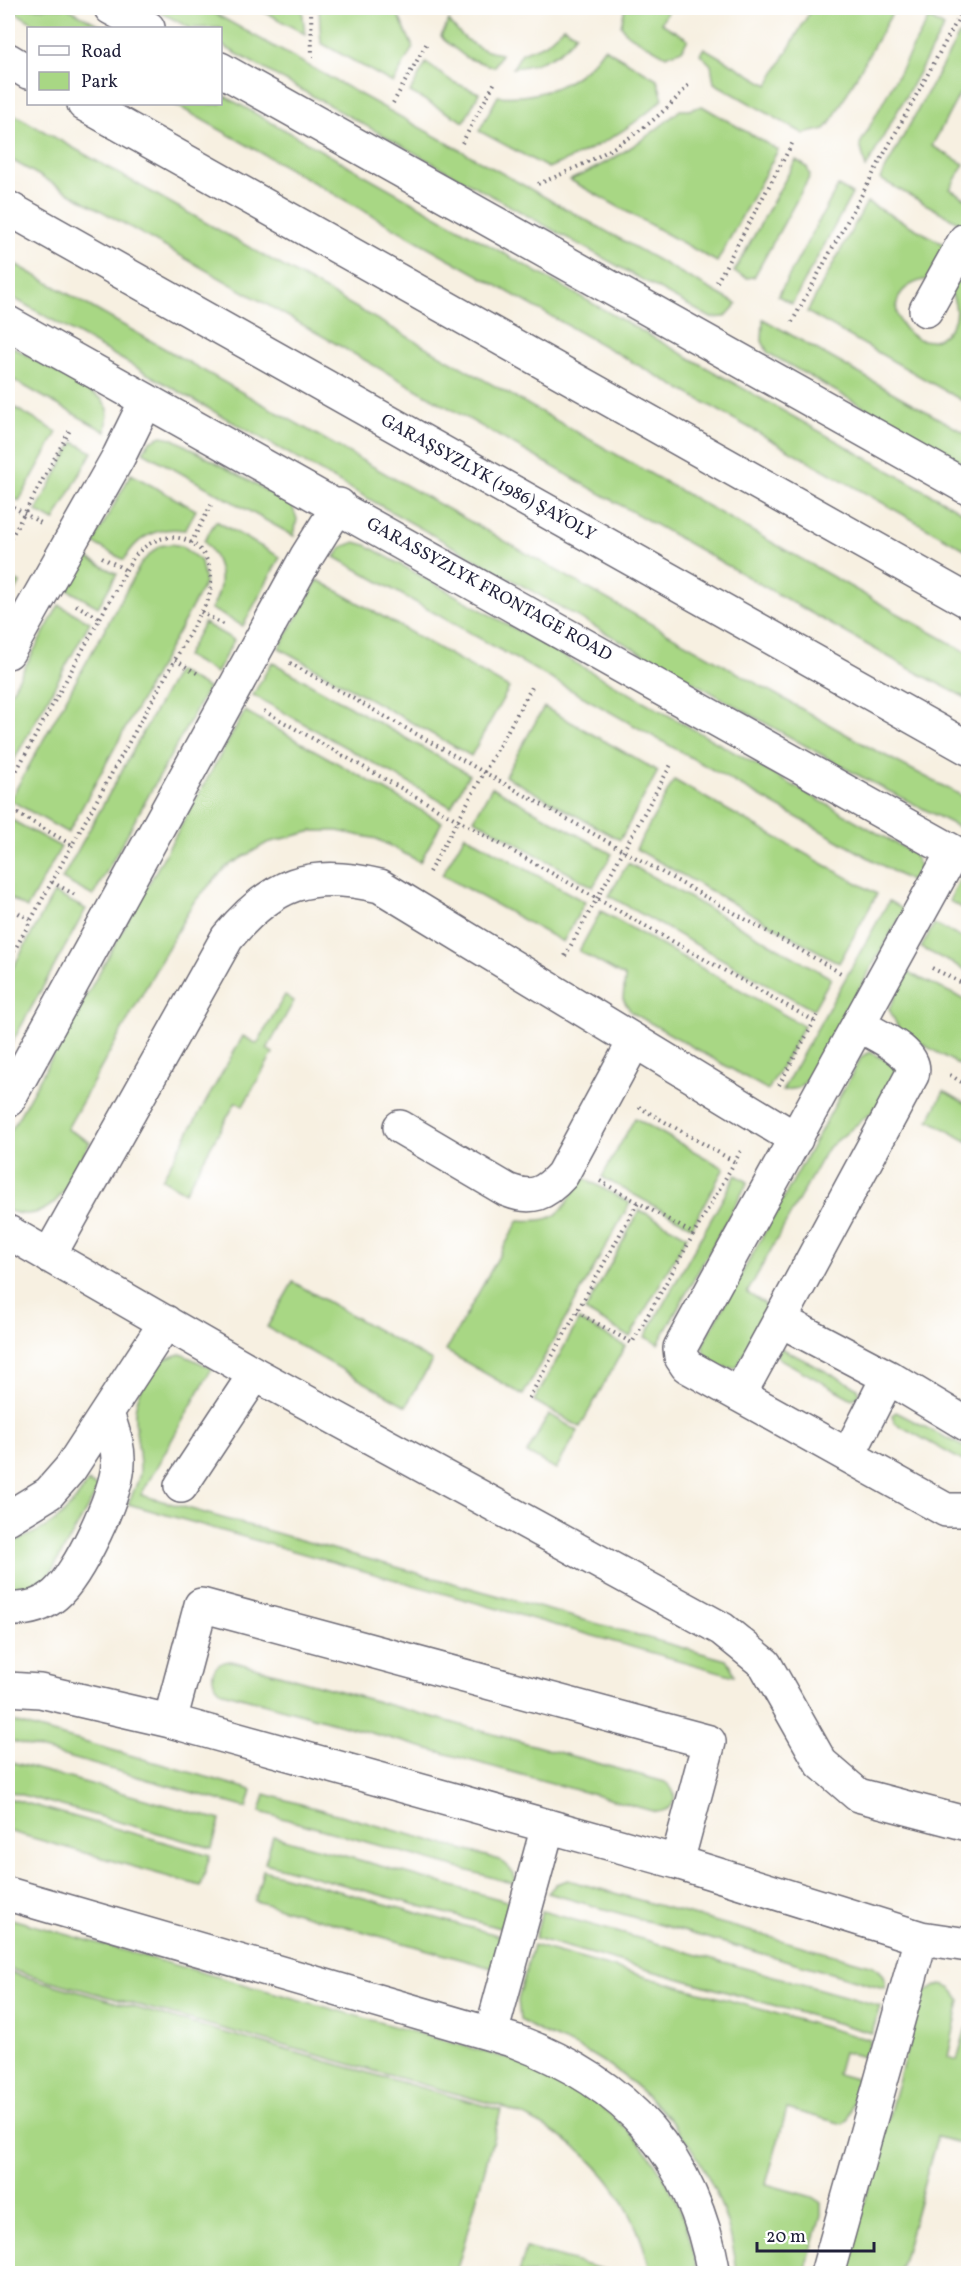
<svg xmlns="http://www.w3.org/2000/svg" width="976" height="2281" font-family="Vollkorn,serif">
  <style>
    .green { fill: #a8d784; stroke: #657c60; stroke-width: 1.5 }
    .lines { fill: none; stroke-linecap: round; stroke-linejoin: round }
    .minor-casing { stroke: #6d6a75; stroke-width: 36 }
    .major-casing { stroke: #6d6a75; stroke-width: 36 }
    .path { stroke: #6d6a75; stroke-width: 4; stroke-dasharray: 1.5 4.5; stroke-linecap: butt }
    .minor { stroke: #fff; stroke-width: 33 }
    .major { stroke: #fff; stroke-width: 33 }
    .labels { text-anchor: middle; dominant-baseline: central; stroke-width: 6; stroke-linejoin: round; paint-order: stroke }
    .street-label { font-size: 18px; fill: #22223b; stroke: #fff }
  </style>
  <rect width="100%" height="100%" fill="#fff"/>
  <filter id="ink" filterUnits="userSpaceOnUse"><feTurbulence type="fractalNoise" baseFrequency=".0167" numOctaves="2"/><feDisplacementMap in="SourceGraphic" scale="12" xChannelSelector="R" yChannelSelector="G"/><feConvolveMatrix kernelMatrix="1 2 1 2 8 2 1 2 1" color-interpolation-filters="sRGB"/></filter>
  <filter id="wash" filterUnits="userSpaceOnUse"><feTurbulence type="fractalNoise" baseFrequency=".008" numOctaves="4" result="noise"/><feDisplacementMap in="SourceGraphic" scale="24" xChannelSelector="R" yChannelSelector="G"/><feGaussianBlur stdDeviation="1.35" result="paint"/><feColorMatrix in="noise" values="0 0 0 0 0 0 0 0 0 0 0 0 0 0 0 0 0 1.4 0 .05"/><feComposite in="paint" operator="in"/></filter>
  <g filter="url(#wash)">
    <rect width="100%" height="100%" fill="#f7f0e1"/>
    <path class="green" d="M 8,8 L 67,8 L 105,28 L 41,28 Z
      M 152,8 L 205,8 L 737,304 L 725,317 L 711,318 L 221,45 L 220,28 L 190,28 Z
      M 257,8 L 302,8 L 305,34 Z
      M 319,8 L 395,8 L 413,47 L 393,83 L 321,43 Z
      M 625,8 L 670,8 L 661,23 L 688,39 L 682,50 L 666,56 L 627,34 L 621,25 Z
      M 812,8 L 895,8 L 831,122 L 825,129 L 804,134 L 714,83 L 711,65 L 700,54 L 704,48 L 768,85 Z
      M 929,18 L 944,27 L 866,168 L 860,144 Z
      M 449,21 C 462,39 478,51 501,54 L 494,67 L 467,58 L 444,40 L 441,36 Z
      M 564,27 L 576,34 C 563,55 537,66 513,68 L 522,53 L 545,44 Z
      M 959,35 L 968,40 L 968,78 L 932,146 L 964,164 L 950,189 L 968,200 L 967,227 L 880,179 Z
      M 604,48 L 657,79 L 663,99 C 629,131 591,151 548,168 L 479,131 L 498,96 C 539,100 581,83 604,48 Z
      M 426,63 L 453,82 L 479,93 L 464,122 L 410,92 Z
      M 221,94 L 968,515 L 968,551 L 174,104 L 220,104 Z
      M 702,106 L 778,150 L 717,262 L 570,180 C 612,162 645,140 680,110 L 689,110 Z
      M 8,111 L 968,653 L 968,699 L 910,669 L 8,158 Z
      M 796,160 L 807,167 L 810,176 L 754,277 L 747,278 L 734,272 Z
      M 838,186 L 852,194 L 792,304 L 778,296 Z
      M 867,202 L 949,247 L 928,279 C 860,292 919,371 950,328 C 959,316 956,305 951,292 L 968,258 L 968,404 L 807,312 Z
      M 8,260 L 867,746 L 968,799 L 968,832 L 852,772 L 8,295 Z
      M 763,319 L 968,435 L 968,466 L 768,353 L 762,341 Z
      M 8,344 L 102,399 L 108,409 L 106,432 L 8,377 Z
      M 8,404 L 57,432 L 19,501 L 8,495 Z
      M 162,436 L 172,438 L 292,505 L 297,519 L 294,536 L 143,452 L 150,441 Z
      M 74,442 L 92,452 L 54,521 L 36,511 Z
      M 131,474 L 196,510 L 185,530 C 158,526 138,535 124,560 L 93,543 Z
      M 216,521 L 280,557 L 243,626 L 211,609 C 226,585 222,562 204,541 Z
      M 355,542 L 366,545 L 913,853 L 921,868 L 917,885 L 335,557 L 342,547 Z
      M 171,544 L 181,546 L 201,561 L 205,583 L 68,833 L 10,800 L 142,562 L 159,546 Z
      M 86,557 L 117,574 L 98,607 L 68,590 Z
      M 8,576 L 20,583 L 8,606 Z
      M 318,580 L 509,688 L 471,756 L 279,648 Z
      M 59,605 L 90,622 L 8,771 L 8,698 Z
      M 204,623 L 234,640 L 216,673 L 186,656 Z
      M 272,662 L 469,774 L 451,807 L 253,695 Z
      M 177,671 L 208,688 L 93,896 L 62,879 Z
      M 544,707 L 658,771 L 620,840 L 505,776 Z
      M 245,711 L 442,822 L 420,862 L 377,839 L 337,831 L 313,831 L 267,843 L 226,867 L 193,903 L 67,1129 L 90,1142 C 71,1177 57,1227 9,1211 L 8,1136 Z
      M 674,780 L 877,894 L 839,963 L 636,849 Z
      M 492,787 L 612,854 L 593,887 L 474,819 Z
      M 8,818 L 61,847 L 27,908 L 8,897 Z
      M 465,835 L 585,902 L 563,942 L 442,875 Z
      M 628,863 L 831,978 L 813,1010 L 609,896 Z
      M 961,877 L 968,881 L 968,911 L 949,901 Z
      M 54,893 L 86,909 L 8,1050 L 8,977 Z
      M 889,901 L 904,910 L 808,1080 L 797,1088 L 782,1091 Z
      M 601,911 L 804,1026 L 768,1090 L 631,1012 L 623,999 L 625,977 L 579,951 Z
      M 934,924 L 968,941 L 968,971 L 921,948 Z
      M 907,972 L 968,1001 L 968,1070 L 908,1036 L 898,1027 L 889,1009 Z
      M 285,995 L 294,1001 L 267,1049 L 273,1053 L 243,1106 L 236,1102 L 185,1192 L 162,1179 L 243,1036 L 257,1044 Z
      M 870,1052 L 898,1067 L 885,1101 L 827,1149 L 747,1293 L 764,1303 L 767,1311 L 737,1367 C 724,1372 701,1358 703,1344 L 862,1056 Z
      M 944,1091 L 968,1105 L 968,1142 L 929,1120 Z
      M 635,1118 L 724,1168 L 692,1227 L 602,1177 Z
      M 736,1175 L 748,1182 L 658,1344 L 645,1337 Z
      M 582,1177 L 630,1203 L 523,1395 L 446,1351 L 519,1220 C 561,1224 563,1209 582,1177 Z
      M 640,1210 L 687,1236 L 630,1337 L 585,1311 Z
      M 293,1282 L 432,1361 L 406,1406 L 267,1327 Z
      M 579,1320 L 625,1346 L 580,1427 L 534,1401 Z
      M 781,1348 L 858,1388 L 860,1396 L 852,1399 L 780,1359 L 777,1356 Z
      M 181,1354 L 212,1368 L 141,1495 L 726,1660 L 731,1665 L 734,1676 L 128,1504 C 132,1493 140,1481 140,1470 C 140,1428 124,1417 148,1376 C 156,1363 166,1357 181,1354 Z
      M 896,1412 L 968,1449 L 968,1464 L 895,1423 L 892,1415 Z
      M 549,1414 L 578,1431 L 556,1469 L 527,1453 Z
      M 88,1482 L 99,1488 L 47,1579 L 30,1591 L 8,1591 L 8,1544 C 48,1529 65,1519 88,1482 Z
      M 232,1661 L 665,1782 C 681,1793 676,1811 656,1812 L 223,1692 C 206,1680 211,1662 232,1661 Z
      M 14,1722 L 252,1790 L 247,1808 L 8,1740 L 8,1723 Z
      M 8,1761 L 220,1820 L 212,1848 L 8,1791 Z
      M 265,1794 L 500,1860 L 514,1873 L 515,1884 L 260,1812 Z
      M 8,1798 L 210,1855 L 201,1886 L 8,1831 Z
      M 273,1836 L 510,1902 L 503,1929 L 265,1863 Z
      M 263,1870 L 501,1936 L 492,1968 L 255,1901 Z
      M 568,1880 L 873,1966 C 882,1971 888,1978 884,1988 L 548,1893 L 556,1884 Z
      M 542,1911 L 880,2006 L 872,2033 L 535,1938 Z
      M 8,1918 L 510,2059 C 613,2095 679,2163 698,2273 L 651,2273 C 631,2187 582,2137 500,2106 L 8,1969 Z
      M 533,1945 L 870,2040 L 865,2057 L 843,2052 L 837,2074 L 859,2080 L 848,2120 L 843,2124 L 787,2109 L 766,2184 L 812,2197 L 821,2203 L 821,2215 L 805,2273 L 737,2273 C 727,2180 670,2100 590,2054 C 570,2042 537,2034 520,2019 L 518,2000 Z
      M 8,1972 L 501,2110 L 456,2273 L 8,2273 Z
      M 936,1985 C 949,1985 954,1989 960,2000 L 948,2057 L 957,2060 L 966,2028 L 968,2028 L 968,2145 L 937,2137 L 899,2273 L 845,2274 L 921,1999 L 927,1991 Z
      M 526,2248 L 612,2272 L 612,2273 L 519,2273 Z"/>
  </g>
  <g filter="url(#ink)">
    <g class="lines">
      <defs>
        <path id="minor" d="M 111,8 L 148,28
          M 220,69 L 968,488
          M 926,310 L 965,240
          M 8,323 L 968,860
          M 8,652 L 119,456 L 146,401
          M 953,852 L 680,1348 L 681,1357 L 687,1366 L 946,1510 L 968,1510
          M 8,1100 L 307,556 L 339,505
          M 400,1127 L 507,1190 C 532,1200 545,1194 562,1175 L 634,1042
          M 8,1232 L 255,1374 L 722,1629 L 765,1664 L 821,1763 L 858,1795 L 968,1824
          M 49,1256 L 227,938 C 272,883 310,869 380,886 L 796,1139
          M 780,1320 L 912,1075 C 919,1052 875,1035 859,1025
          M 739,1395 L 780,1320 L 888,1377 L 968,1425
          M 849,1454 L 888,1377
          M 181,1486 L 255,1374
          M 8,1518 L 49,1493 L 70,1469 L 166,1322
          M 8,1609 C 25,1610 41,1607 55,1595 C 78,1576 118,1492 118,1463 C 119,1446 112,1429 107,1413
          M 8,1689 L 40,1691 L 170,1721 L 677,1862 L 921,1938 L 968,1945
          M 170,1721 L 201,1605 L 709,1742 L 677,1862
          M 8,1894 L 515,2041 C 626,2083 693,2154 714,2274
          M 491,2034 L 548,1826
          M 827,2274 L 921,1938"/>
        <path id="major" d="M 8,60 L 28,72
          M 84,104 L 968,601
          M 8,208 L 968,748"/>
      </defs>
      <use href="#minor" class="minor-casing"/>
      <use href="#major" class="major-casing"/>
      <path class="path" d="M 311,8 L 312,57
        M 393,103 L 428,41
        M 462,143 L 495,82
        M 538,184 C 597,160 649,133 690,83
        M 717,282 L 793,142
        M 792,322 L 964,8
        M 8,504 L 41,523
        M 8,543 L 71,428
        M 191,543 L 211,505
        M 102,557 L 127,571
        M 76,605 L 101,619
        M 201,612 L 226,626
        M 175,660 L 200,675
        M 290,663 L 841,973
        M 264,711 L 814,1021
        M 8,786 L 133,558 C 170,514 225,546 208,600 L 72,845 L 8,808
        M 429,872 L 533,685
        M 52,882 L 77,896
        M 8,907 L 31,920
        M 565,956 L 672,763
        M 8,962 L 72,845
        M 932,968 L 968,986
        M 950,1075 L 968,1086
        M 779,1085 L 819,1013
        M 639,1107 L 735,1162
        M 600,1181 L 694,1234
        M 577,1312 L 632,1343 L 742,1149
        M 529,1398 L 638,1202"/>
      <use href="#minor" class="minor"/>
      <use href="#major" class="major"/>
    </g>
  </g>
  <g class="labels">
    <g class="street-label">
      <text transform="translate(488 478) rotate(29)">GARAŞSYZLYK (1986) ŞAÝOLY</text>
      <text transform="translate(489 590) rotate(29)">GARASSYZLYK FRONTAGE ROAD</text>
    </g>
  </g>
  <rect width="976" height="2281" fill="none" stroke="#fff" stroke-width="30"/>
  <rect x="27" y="27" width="195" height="78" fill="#ffffff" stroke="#a7a7b1" stroke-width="1.5"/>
  <rect x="39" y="46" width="30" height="9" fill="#ffffff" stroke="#a7a7b1" stroke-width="1.5"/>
  <text x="81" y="57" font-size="18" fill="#22223b">Road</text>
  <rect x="39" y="72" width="30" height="18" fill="#a8d784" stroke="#a7a7b1" stroke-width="1.5"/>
  <text x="81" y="87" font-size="18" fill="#22223b">Park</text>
  <path d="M757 2242v9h117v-9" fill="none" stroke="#22223b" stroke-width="3"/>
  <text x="766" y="2242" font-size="18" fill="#22223b" stroke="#ffffff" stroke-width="4.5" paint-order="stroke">20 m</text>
</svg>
